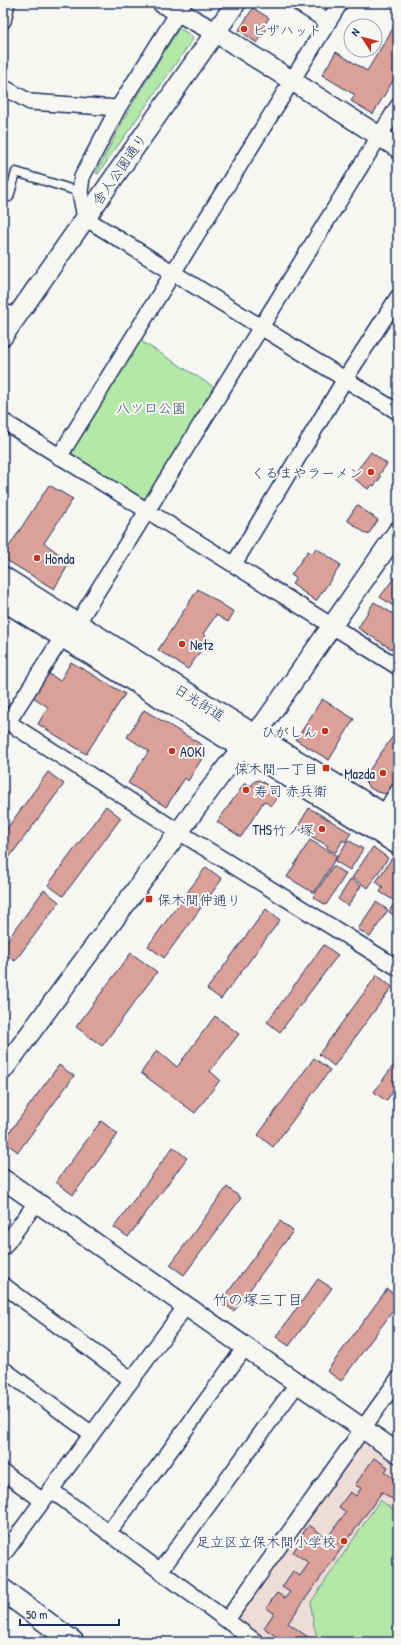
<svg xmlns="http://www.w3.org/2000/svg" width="401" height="1645" font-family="'Patrick Hand','Klee One',sans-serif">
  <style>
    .built { fill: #eedcd7 }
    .green { fill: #b3e8a9; stroke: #678c84 }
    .building { fill: #dba199; stroke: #1b2f5e }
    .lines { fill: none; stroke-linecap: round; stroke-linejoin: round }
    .service-casing { stroke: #1b2f5e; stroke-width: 11 }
    .minor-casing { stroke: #1b2f5e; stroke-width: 18 }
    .tertiary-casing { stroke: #1b2f5e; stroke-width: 22 }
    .secondary-casing { stroke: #1b2f5e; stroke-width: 24 }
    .trunk-casing { stroke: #1b2f5e; stroke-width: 25 }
    .service { stroke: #f6f6f2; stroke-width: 8 }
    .minor { stroke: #f6f6f2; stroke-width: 15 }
    .tertiary { stroke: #f6f6f2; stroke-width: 19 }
    .secondary { stroke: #f6f6f2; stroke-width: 21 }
    .trunk { stroke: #f6f6f2; stroke-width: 22 }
    .poi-dot { fill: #c8321e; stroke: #f6f6f2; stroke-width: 1.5 }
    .labels { text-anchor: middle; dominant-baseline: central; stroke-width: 4; stroke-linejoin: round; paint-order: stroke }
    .poi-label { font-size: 14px; fill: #1b2f5e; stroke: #f6f6f2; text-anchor: start }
    .street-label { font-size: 14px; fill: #1b2f5e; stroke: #f6f6f2 }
    .park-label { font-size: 14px; fill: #39546d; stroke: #f6f6f2 }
    .neighbourhood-label { font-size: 15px; fill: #1b2f5e; stroke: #f6f6f2 }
  </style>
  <rect width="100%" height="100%" fill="#f6f6f2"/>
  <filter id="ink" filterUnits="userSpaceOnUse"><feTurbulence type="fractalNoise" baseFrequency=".025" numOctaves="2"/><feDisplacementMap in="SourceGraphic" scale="8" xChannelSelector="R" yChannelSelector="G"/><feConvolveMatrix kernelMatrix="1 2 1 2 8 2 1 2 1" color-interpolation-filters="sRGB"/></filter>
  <g filter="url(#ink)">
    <path class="built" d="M 360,1442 L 371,1447 L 398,1466 L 398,1642 L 263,1642 L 238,1623 L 236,1616 Z"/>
    <path class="green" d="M 179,28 L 192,36 L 193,39 L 98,174 L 96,173 L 128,111 Z
      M 138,339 L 217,389 L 152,495 L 144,499 L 73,456 L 71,448 Z
      M 380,1500 L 398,1513 L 398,1642 L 320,1642 C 313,1629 312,1616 311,1602 Z"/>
    <path class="building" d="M 253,8 L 269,18 L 264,25 L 268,27 L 257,43 L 239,30 Z
      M 398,20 L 398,72 L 373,114 L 351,101 L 355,95 L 322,75 L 336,52 L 367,71 Z
      M 371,452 L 387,464 L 379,475 L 381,477 L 374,486 L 372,485 L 368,489 L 352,477 Z
      M 49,485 L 73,499 L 44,543 L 70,562 L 54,589 L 3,558 L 3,556 Z
      M 357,505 L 378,520 L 368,535 L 347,520 Z
      M 316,548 L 341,565 L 316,601 L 292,584 L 296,578 L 291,575 L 308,551 L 312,554 Z
      M 394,578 L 398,581 L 398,609 L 380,597 Z
      M 198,589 L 234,612 L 228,622 L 216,615 L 203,634 L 209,639 L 188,669 L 158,650 Z
      M 374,602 L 398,617 L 398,653 L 358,628 Z
      M 71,662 L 125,694 L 86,754 L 38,724 L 48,707 L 33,697 L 48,673 L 60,681 Z
      M 322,699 L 354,719 L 329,760 L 296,740 Z
      M 144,710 L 202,745 L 204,755 L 188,781 L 185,778 L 166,807 L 128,783 L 149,751 L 127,737 Z
      M 393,736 L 398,739 L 398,778 L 387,794 L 377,792 L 370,788 L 363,779 Z
      M 3,743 L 9,747 L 3,755 Z
      M 48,772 L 64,784 L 5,863 L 3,862 L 3,834 Z
      M 259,780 L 280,793 L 271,806 L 264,801 L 241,837 L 217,822 L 245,783 L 251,786 L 255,781 Z
      M 106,806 L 121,818 L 63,896 L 48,885 Z
      M 309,808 L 351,833 L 345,842 L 343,840 L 335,853 L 327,848 L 328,846 L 297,828 Z
      M 310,840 L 337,856 L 314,893 L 287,877 Z
      M 348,840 L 363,849 L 350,870 L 335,861 Z
      M 373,847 L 388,858 L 368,888 L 352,878 Z
      M 392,858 L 398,862 L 398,903 L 380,892 L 383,887 L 376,882 Z
      M 333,866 L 346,874 L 326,905 L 313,897 Z
      M 206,867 L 222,879 L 164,958 L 148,946 Z
      M 351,879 L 361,886 L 348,906 L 338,899 Z
      M 44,890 L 59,902 L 15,961 L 3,953 L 3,946 Z
      M 395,901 L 398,903 L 398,918 L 389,912 Z
      M 376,902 L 388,910 L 370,937 L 358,929 Z
      M 266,909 L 280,920 L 221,999 L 207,989 Z
      M 324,945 L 338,955 L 280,1032 L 267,1022 Z
      M 131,953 L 157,972 L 102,1046 L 76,1027 Z
      M 377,975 L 392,987 L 334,1066 L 319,1054 Z
      M 215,1016 L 239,1034 L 210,1071 L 220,1080 L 195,1113 L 141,1073 L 157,1050 L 177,1067 Z
      M 314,1058 L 330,1070 L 273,1147 L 258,1135 Z
      M 398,1059 L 398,1085 L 386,1101 L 374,1092 Z
      M 59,1065 L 74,1076 L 18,1152 L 3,1141 Z
      M 101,1121 L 118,1134 L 73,1195 L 56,1182 Z
      M 173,1147 L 187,1158 L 128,1237 L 114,1227 Z
      M 227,1187 L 241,1198 L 184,1275 L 170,1265 Z
      M 280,1221 L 293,1231 L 234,1311 L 221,1302 Z
      M 398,1276 L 398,1286 L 393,1282 Z
      M 318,1279 L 332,1288 L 289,1346 L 276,1337 Z
      M 387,1289 L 398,1297 L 398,1304 L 341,1381 L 327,1371 Z
      M 374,1458 L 388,1467 L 385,1472 L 398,1482 L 398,1503 L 382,1492 L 288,1623 L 315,1642 L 284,1642 L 264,1628 L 274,1613 L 266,1608 L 277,1593 L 285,1598 L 290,1592 L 282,1587 L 293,1571 L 300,1576 L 309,1563 L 293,1552 L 301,1541 L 299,1539 L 309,1525 L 327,1538 L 346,1512 L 339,1507 L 350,1492 L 356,1496 L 361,1488 L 355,1485 Z"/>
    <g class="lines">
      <defs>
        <path id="service" d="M 9,197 L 16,172 L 80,192"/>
        <path id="minor" d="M 184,3 L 118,108 L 82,177 L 80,192 L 85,218 L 398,412
          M 298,3 L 328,22
          M 3,21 L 7,3
          M 3,87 L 30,102 L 118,108
          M 3,312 L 17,316
          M 3,421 L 398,667
          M 59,457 L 340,3
          M 234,564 L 345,379 L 398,297
          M 77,624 L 398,106
          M 3,719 L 179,832 L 398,968
          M 8,722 L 63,636
          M 383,815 L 398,791
          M 3,1248 L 36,1203
          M 3,1285 L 132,1380
          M 3,1369 L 92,1434
          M 3,1472 L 43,1501
          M 51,1490 L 256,1642
          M 108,1533 L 161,1463 L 246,1346
          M 3,1555 L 186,1306
          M 160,1571 L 298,1383
          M 227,1620 L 398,1379"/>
        <path id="tertiary" d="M 162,3 L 215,32 L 398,148
          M 3,336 L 236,3
          M 3,1070 L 228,765 L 265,722 L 398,531
          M 3,1179 L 398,1453"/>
        <path id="secondary" d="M 3,1590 L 73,1642"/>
        <path id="trunk" d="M 3,578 L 227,719 L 398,824
          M 3,599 L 398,843"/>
      </defs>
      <use href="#service" class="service-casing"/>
      <use href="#minor" class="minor-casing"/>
      <use href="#tertiary" class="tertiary-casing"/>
      <use href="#secondary" class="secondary-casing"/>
      <use href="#trunk" class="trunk-casing"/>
      <use href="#service" class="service"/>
      <use href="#minor" class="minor"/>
      <use href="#tertiary" class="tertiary"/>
      <use href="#secondary" class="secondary"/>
      <use href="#trunk" class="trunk"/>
    </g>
  </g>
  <g class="poi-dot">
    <circle cx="244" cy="29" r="4"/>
    <circle cx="371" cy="472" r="4"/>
    <circle cx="37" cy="558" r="4"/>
    <circle cx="182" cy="644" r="4"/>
    <circle cx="325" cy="731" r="4"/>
    <circle cx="172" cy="751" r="4"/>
    <rect x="322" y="764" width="8" height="8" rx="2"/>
    <circle cx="383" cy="773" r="4"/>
    <circle cx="246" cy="790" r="4"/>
    <circle cx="322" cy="829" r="4"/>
    <rect x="145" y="895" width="8" height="8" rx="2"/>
    <circle cx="344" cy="1541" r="4"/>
  </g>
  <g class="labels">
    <g class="poi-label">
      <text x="252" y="29">ピザハット</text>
      <text x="363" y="472" text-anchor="end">くるまやラーメン</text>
      <text x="45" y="558">Honda</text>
      <text x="190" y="644">Netz</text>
      <text x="317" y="731" text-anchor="end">ひがしん</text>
      <text x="180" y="751">AOKI</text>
      <text x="318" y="768" text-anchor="end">保木間一丁目</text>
      <text x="375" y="773" text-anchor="end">Mazda</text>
      <text x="254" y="790">寿司 赤兵衛</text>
      <text x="314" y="829" text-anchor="end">THS竹ノ塚</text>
      <text x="157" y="899">保木間仲通り</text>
      <text x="336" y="1541" text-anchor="end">足立区立保木間小学校</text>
    </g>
    <g class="street-label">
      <text transform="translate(119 169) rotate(-55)">舎人公園通り</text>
      <text transform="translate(200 702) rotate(32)">日光街道</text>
    </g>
    <g class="park-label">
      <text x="151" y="407">八ツ口公園</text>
    </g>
    <g class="neighbourhood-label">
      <text x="258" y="1299">竹の塚三丁目</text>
    </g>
  </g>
  <rect width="401" height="1645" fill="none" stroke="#f6f6f2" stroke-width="16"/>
  <rect x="8" y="8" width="385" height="1629" fill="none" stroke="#1b2f5e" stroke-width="1.5" filter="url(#ink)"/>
  <g transform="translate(363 38) rotate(306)"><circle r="19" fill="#f6f6f2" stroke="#9ea6b7"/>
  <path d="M0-3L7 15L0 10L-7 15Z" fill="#c8321e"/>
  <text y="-6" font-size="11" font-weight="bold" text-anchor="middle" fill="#1b2f5e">N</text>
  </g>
  <path d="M20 1619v6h99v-6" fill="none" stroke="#1b2f5e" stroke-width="2"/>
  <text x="26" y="1619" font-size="12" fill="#1b2f5e" stroke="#f6f6f2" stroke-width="3" paint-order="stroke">50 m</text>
</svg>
